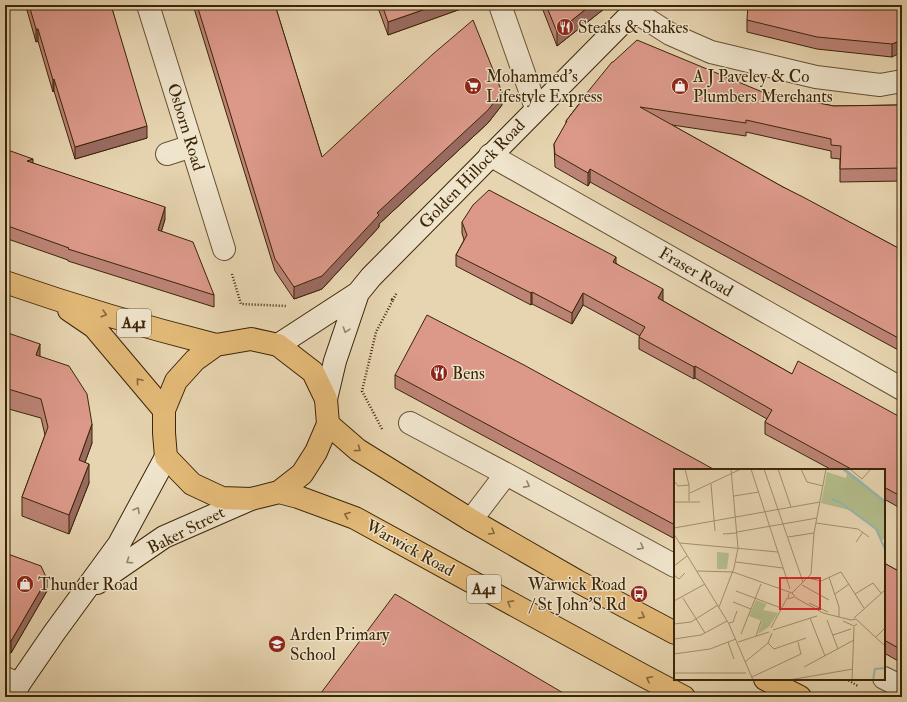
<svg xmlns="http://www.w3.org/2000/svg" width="907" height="702" font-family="'IM FELL Double Pica',serif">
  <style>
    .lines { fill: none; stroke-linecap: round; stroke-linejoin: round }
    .minor-casing { stroke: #665132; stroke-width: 24 }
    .secondary-casing { stroke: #3b2507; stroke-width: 24 }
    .trunk-casing { stroke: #3b2507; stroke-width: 24 }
    .path { stroke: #3b2507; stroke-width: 2.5; stroke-dasharray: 1 2; stroke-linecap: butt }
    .minor { stroke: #efe4cc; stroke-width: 22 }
    .secondary { stroke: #efe4cc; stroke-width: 22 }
    .trunk { stroke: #e4ba78; stroke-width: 22 }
    .wall { fill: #bd8477; stroke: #3b2507 }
    .shaded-wall { fill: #9a6b61; stroke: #3b2507 }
    .building { fill: #dc998a; stroke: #3b2507 }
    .oneway { stroke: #87683a }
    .oneway2 { stroke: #95846a }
    .labels { text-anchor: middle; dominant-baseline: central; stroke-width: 3; stroke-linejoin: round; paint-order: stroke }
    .shield { fill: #efe4cc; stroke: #715e42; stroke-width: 1 }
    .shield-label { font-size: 16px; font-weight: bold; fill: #3b2507 }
    .poi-label { font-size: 17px; fill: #3b2507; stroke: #efe4cc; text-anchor: start }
    .street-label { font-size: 17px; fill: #3b2507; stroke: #efe4cc }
    .inset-river { fill: none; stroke: #97b8ae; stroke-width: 2 }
    .inset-road { fill: none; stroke: #a28f6d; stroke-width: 1 }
    .view { fill: #d62828; fill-opacity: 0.15; stroke: #d62828; stroke-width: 2 }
    .inset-edge { fill: none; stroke: #3b2507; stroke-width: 2 }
  </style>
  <rect width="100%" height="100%" fill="#e7d5b1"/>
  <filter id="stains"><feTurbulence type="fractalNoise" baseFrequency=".005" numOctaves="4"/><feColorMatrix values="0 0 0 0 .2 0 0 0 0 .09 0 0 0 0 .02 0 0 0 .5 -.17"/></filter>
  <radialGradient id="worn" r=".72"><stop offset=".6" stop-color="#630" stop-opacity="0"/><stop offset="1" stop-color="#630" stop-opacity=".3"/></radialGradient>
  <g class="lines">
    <defs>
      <path id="minor" d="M 148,5 L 224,249
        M 500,5 L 536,108
        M 634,11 L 670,34 L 711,52 L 816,77 L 880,85 L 902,81
        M 167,154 L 192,146
        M 490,155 L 902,389
        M 410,423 L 506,474
        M 471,520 L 506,474 L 675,566
        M 5,678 L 19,684
        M 884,678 L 902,687"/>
      <path id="secondary" d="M 278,345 L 358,293 L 371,277 L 634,11 L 638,5
        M 326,399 L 335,361 L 358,293
        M 97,583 L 164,537 L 251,499
        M 12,697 L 19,684 L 54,633 L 119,544 L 166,457"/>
      <path id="trunk" d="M 5,282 C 74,306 145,327 216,345
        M 69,310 L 94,327 L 164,410
        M 251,339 L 278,345 L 313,372 L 326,399 L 328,424 L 316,452 L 302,474 L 279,492 L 251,499 L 222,498 L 192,484 L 166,457 L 164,433 L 164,410 L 176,381 L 195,360 L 216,345 Z
        M 328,424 L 358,450 L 471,520 L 577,581 L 675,633
        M 279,492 L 298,497 L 355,518 L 644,676 L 684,697
        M 765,679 L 800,697"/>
    </defs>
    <use href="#minor" class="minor-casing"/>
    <use href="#secondary" class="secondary-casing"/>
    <use href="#trunk" class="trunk-casing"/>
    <path class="path" d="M 232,274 L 241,304 L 287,306
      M 393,300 L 397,292
      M 382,429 L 362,391 L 376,332 L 393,300 L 390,298
      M 846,679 L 858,686"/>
    <use href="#minor" class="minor"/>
    <use href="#secondary" class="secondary"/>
    <use href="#trunk" class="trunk"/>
  </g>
  <path class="wall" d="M 24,5 L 111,5 L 147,138 L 75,159 L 54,91 L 53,92 L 38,41 L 36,42 L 27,10 L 26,10 Z
    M 193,5 L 275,5 L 322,157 L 502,105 L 488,123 L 379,224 L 379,227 L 322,289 L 294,299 L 275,271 Z
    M 377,5 L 472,5 L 388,35 Z
    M 541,5 L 604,5 L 604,9 L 557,46 Z
    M 902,5 L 892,57 L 817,49 L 747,32 L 747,20 Z
    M 760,91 L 797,99 L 834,106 L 899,105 L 902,104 L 902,181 L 840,182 L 840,159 L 831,158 L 831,151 L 746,132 L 746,136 L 672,125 L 783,187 L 902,250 L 902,352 L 659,220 L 590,182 L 588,186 L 555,167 L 554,144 L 566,124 L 566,121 L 582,100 L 582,99 Z
    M 5,149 L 33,163 L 165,219 L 161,232 L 214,295 L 214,307 L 68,261 L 68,260 L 5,238 Z
    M 462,222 L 616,263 L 663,300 L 663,301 L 792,374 L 902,418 L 902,509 L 884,499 L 884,470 L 832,470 L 765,434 L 765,422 L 767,419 L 695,378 L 694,379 L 639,349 L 639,337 L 640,336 L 583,305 L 572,324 L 532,304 L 531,305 L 456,266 L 456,255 L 464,240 L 462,233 Z
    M 5,320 L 9,333 L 40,356 L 92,443 L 85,462 L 89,483 L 69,534 L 22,516 L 22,497 L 45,435 L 41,418 L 5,408 Z
    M 395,375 L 675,470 L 675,539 L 395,388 Z
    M 5,553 L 47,591 L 11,653 L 5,651 Z
    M 884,563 L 902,573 L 902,663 L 884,653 Z"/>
  <path class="shaded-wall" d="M 437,5 L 472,5 L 388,35 L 388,22 Z
    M 591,5 L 604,5 L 604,9 L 557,46 L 557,32 Z
    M 36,29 L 38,29 L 38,41 L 36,42 Z
    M 902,40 L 902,52 L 892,57 L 892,44 Z
    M 54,79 L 54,91 L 53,92 L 53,80 Z
    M 502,92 L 502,105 L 488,123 L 379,224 L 379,227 L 322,289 L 294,299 L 294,287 Z
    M 147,126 L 147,138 L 75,159 L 75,147 Z
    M 33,159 L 33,172 L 27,161 Z
    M 590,169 L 590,182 L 588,186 L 588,173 Z
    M 165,207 L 165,219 L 158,243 L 158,230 Z
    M 616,257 L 616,268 L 613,262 Z
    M 663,289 L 663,300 L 658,310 L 658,298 Z
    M 532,292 L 532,304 L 531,305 L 531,293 Z
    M 583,293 L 583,305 L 572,324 L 572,313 Z
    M 9,322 L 9,341 L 5,332 Z
    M 40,344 L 40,363 L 36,355 Z
    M 695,366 L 695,378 L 694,379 L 694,367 Z
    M 92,424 L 92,443 L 79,479 L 79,460 Z
    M 89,464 L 89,483 L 69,534 L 69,515 Z
    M 47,579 L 47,591 L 11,653 L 11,641 Z"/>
  <path class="building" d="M 29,5 L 111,5 L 147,126 L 75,147 L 54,79 L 53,80 L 38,29 L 36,29 Z
    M 197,5 L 275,5 L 322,157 L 433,54 L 473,20 L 502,92 L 488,110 L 377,213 L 379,215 L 322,276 L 294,287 L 275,259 Z
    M 382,5 L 437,5 L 388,22 Z
    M 546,5 L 591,5 L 557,32 Z
    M 748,5 L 902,5 L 902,40 L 892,44 L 817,37 L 747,20 Z
    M 637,40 L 760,91 L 797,99 L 834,106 L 899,105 L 902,104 L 902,168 L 840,169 L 841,146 L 831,145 L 831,139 L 746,120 L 746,123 L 640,107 L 783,187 L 803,197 L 902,250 L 902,340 L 659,208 L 590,169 L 588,173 L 555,154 L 554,144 L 567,121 L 566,121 L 583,99 L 582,99 L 612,62 L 613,62 Z
    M 5,149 L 33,159 L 27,161 L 165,207 L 158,230 L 193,242 L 214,295 L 68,249 L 69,248 L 5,225 Z
    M 489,190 L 616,257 L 613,262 L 663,289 L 658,298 L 792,374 L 798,361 L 902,418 L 902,497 L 884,487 L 884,470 L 853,470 L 765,422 L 772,410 L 695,366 L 694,367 L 639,337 L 645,327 L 583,293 L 572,313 L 532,292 L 531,293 L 456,255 L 467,235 L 462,222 L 473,205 Z
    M 427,315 L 524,365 L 715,470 L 675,470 L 675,525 L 395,375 Z
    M 5,320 L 9,322 L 5,332 L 40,344 L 36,355 L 69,366 L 87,394 L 92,424 L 79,460 L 89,464 L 69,515 L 22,497 L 48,427 L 41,399 L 5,388 Z
    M 5,553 L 41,566 L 47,579 L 11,641 L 5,639 Z
    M 884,563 L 902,573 L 902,650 L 884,640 Z
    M 395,594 L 570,697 L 318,697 Z"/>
  <defs><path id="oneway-chevron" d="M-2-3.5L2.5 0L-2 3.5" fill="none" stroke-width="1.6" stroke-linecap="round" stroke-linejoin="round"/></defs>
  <g class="oneway">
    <use href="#oneway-chevron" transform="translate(104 314) rotate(16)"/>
    <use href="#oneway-chevron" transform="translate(139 381) rotate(-130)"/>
    <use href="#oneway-chevron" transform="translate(358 449) rotate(37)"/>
    <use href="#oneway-chevron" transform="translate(347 515) rotate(-159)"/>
    <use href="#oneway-chevron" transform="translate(492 532) rotate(30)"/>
    <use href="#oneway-chevron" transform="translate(510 603) rotate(-151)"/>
    <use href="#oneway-chevron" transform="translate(642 616) rotate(28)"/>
    <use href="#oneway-chevron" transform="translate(649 679) rotate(-153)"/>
  </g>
  <g class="oneway2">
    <use href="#oneway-chevron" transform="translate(346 330) rotate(108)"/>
    <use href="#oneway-chevron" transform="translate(527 485) rotate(28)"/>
    <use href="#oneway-chevron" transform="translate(137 510) rotate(-61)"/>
    <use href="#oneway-chevron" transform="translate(641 547) rotate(28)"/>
    <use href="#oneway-chevron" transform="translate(129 561) rotate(146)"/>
  </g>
  <defs>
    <symbol id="restaurant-disc" viewBox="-11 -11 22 22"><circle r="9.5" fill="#8f2418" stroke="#efe4cc"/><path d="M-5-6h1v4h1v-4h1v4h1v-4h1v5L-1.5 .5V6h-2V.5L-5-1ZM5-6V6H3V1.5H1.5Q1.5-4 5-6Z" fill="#fff"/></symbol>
    <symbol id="supermarket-disc" viewBox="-11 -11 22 22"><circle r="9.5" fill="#8f2418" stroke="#efe4cc"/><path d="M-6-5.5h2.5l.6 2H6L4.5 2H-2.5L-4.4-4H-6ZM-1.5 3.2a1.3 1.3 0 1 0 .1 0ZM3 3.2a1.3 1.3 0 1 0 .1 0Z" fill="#fff"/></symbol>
    <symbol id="shop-disc" viewBox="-11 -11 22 22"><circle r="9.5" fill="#8f2418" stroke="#efe4cc"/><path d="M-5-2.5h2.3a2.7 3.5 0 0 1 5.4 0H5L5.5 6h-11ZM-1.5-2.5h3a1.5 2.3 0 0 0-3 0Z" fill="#fff"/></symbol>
    <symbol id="bus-disc" viewBox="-11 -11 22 22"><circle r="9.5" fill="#8f2418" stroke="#efe4cc"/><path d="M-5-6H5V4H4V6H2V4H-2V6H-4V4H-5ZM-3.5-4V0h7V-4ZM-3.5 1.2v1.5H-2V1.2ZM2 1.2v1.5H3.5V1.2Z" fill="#fff"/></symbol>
    <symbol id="school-disc" viewBox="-11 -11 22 22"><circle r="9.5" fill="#8f2418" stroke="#efe4cc"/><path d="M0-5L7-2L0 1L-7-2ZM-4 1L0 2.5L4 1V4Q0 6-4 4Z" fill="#fff"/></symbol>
  </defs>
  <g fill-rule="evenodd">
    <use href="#restaurant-disc" x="555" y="17" width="20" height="20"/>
    <use href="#supermarket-disc" x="463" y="76" width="20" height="20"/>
    <use href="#shop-disc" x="670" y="76" width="20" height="20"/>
    <use href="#restaurant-disc" x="429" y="363" width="20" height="20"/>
    <use href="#shop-disc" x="15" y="574" width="20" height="20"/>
    <use href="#bus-disc" x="629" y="584" width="20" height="20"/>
    <use href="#school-disc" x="267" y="634" width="20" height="20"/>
  </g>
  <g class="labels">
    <g class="shield">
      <rect x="117" y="309" width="34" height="28" rx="3"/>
      <rect x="467" y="575" width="34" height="28" rx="3"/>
    </g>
    <g class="shield-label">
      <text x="134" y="323">A41</text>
      <text x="484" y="589">A41</text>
    </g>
    <g class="poi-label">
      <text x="578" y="27">Steaks &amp; Shakes</text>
      <text x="486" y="76">Mohammed's<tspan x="486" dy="20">Lifestyle Express</tspan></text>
      <text x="693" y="76">A J Paveley &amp; Co<tspan x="693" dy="20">Plumbers Merchants</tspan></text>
      <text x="452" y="373">Bens</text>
      <text x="38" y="584">Thunder Road</text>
      <text x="626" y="584" text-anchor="end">Warwick Road<tspan x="626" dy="20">/ St John'S Rd</tspan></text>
      <text x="290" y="634">Arden Primary<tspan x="290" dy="20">School</tspan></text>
    </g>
    <g class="street-label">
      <text transform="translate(186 127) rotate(73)">Osborn Road</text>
      <text transform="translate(472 174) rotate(-46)">Golden Hillock Road</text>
      <text transform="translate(696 272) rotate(30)">Fraser Road</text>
      <text transform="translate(186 530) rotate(-27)">Baker Street</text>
      <text transform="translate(410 548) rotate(29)">Warwick Road</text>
    </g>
  </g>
  <g transform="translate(674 469)">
    <rect width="211" height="211" fill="#e7d5b1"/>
    <path d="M 153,3 L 172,9 L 173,4 L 211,33 L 211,70 L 207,71 L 202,60 L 179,42 L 147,34 ZM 43,83 L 55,84 L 53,100 L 43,100 ZM 82,131 L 93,135 L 89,141 L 104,144 L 95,158 L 84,165 L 88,152 L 75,147 Z" fill="#b4bd8c"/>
    <path d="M 167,0 L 172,0 L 211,31 L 211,34 Z" fill="#97b8ae"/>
    <path class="inset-river" d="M 158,30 L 167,34 L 202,60 L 211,80M 199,211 L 201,200 L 211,199"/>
    <path class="inset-road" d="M 11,0 L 15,16 L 15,32M 77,0 L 116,120M 90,0 L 129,113M 104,0 L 117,38M 127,0 L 133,13 L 149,17M 176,0 L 188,10 L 197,0M 1,13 L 4,17 L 15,16M 37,15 L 41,62M 16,24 L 67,0M 60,27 L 85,23M 0,33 L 26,33M 142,54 L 184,60 L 195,68M 0,59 L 146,33M 63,63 L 143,49M 0,65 L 55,155 L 79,211M 49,65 L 63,64M 114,68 L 140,64M 182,73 L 189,63M 6,74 L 104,83M 62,93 L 109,99M 0,97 L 13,87M 23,102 L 59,103 L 118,124 L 122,129 L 149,144 L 177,151M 0,106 L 5,110 L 11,104M 155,108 L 165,138 L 165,148M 134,109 L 147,112 L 167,103 L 190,139M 128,116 L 155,131M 62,122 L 107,139M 115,124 L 114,130 L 120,128M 118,124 L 137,105 L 140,64 L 152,0M 161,125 L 175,115M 181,125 L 199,114 L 207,124M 9,129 L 31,164M 0,132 L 31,115M 59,133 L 77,140M 135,134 L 154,143M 45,138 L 60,99 L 64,79 L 57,0M 136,149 L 151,187M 180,149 L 211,121M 153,151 L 164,180M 177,151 L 182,150 L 211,177M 169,152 L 180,157 L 183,155M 55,154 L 59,153 L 63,142M 0,155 L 17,153 L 44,136M 97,159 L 113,129M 99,161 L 143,147M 67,165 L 87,115M 159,166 L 177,160M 82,167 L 87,152M 202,168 L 211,159M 0,170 L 27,166 L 53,152M 54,173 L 60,190M 64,173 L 95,163M 94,174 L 100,180 L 132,169M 0,185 L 36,180 L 62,170M 71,193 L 94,174 L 98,164M 130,198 L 180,171M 0,204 L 72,204M 78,208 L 127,185 L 124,173M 115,211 L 179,200M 178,211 L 180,158"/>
    <path class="view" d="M 106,109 L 146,109 L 146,140 L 106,140 Z"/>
    <rect width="211" height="211" class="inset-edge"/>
  </g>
  <rect width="907" height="702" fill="none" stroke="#e7d5b1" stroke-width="20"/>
  <rect x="6" y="6" width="895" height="690" fill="none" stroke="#3b2507" stroke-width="2"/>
  <rect x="10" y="10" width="887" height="682" fill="none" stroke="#3b2507"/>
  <rect width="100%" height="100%" filter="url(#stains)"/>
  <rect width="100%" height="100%" fill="url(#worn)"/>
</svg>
